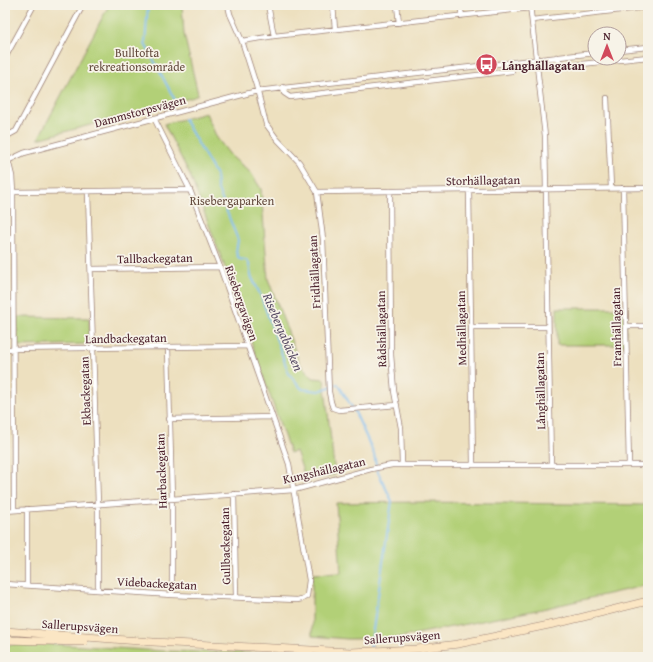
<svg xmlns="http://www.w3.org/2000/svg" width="653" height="662" font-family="'Gentium Book Plus',serif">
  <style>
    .green { fill: #b2d077; stroke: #7e7851 }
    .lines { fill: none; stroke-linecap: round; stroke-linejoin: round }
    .stream { stroke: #7ebdf2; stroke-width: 2 }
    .street-casing { stroke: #9c8075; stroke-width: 6 }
    .secondary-casing { stroke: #9c8075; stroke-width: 8 }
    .street { stroke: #fff; stroke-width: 4.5 }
    .secondary { stroke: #fbe6c4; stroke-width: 7 }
    .labels { text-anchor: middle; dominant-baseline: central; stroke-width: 3.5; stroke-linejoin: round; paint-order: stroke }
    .park-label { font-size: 12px; fill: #644b3e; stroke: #f7f3e8 }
    .poi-label { font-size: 12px; font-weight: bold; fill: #4a1f2b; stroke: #f7f3e8; text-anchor: start }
    .street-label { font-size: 12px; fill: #4a1f2b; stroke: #f7f3e8 }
    .water-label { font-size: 13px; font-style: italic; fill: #5a4e67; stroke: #f7f3e8 }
  </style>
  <rect width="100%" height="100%" fill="#f7f3e8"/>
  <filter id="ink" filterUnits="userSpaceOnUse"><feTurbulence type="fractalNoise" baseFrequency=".025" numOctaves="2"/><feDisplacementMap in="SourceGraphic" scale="8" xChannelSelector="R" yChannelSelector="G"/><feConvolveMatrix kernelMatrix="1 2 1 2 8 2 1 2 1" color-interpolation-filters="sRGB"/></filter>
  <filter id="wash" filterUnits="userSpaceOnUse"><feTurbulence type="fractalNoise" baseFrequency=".012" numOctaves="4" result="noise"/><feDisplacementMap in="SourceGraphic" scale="16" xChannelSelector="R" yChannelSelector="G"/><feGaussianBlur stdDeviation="0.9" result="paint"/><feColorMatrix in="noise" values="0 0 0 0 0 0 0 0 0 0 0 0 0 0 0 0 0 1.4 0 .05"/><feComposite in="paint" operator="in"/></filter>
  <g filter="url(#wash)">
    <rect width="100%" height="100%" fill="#ede0bf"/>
    <path class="green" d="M 109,5 L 182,5 L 184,34 L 198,94 L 194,97 L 38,139 Z
      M 206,113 L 217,138 L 231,156 L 251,173 L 261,189 L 268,279 L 300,364 L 313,378 L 324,379 L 335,475 L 306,480 L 296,451 L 290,453 L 229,278 L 190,175 L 164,124 Z
      M 557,308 L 626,308 L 626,345 L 557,345 Z
      M 17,317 L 89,318 L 90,344 L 17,346 Z
      M 422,502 L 648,505 L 648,585 L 542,609 L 396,638 L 348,639 L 312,636 L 312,574 L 341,573 L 336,503 Z
      M 17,644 L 51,644 L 162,651 L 328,655 L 328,657 L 5,657 L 5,645 Z"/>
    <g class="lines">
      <path class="stream" d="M 148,5 L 145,44 L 176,102
        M 184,119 L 216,175 L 217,187 L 238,240 L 236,252 L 239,259 L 246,260 L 249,264 L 251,276 L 260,294 L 289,374 L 302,389 L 319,391 L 338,384 L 355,412 L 374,454 L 377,470 L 392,501 L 369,657"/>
    </g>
  </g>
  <g filter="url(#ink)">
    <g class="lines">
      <defs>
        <path id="street" d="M 228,5 L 230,14 L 242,41 L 256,85 L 266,124 L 277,139 L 299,162 L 317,192 L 323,239 L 329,392 L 331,402 L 333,408 L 339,410 L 397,405
          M 268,5 L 274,36
          M 333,5 L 335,29
          M 397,5 L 399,23
          M 460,5 L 462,16
          M 530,5 L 545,136 L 551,465
          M 532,20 L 648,7
          M 242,41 L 274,36 L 531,8
          M 619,50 L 648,47
          M 556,57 L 563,66 L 648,57
          M 5,58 L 34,5
          M 283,87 L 284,93 L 290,97 L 512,71 L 511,62
          M 607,98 L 611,188
          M 5,137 L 16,131 L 83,5
          M 5,148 L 12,176 L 13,192 L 14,510
          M 5,162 L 24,153 L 257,91 L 595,53
          M 623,188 L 629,465
          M 469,190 L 473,465
          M 390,191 L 391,355 L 394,391 L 401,428 L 402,465
          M 13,192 L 190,190
          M 88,192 L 98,504 L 98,590
          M 317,192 L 648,188
          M 5,240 L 13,240
          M 91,269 L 220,267
          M 626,326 L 648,326
          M 471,327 L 548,327
          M 168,347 L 172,499 L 172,595
          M 5,349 L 247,346
          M 169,419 L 272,417
          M 234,494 L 236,597
          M 5,511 L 294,490 L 371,469 L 392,465 L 648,465
          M 5,584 L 172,595 L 297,600 L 302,599 L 307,596 L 309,580 L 289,464 L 220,267 L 190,190 L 154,118
          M 27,585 L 27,509"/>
        <path id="secondary" d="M 5,631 L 153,642 L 350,652 L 417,649 L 458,644 L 563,622 L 648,601
          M 5,640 L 84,642"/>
      </defs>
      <use href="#street" class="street-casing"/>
      <use href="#secondary" class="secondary-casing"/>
      <use href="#street" class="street"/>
      <use href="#secondary" class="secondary"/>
    </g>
  </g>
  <defs>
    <symbol id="bus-disc" viewBox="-11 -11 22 22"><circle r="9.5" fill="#d1495b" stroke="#f7f3e8"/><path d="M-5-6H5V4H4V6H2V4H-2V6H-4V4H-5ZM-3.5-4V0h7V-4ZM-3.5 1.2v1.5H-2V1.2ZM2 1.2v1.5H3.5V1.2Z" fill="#fff"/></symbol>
  </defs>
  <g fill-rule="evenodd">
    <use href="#bus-disc" x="474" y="52" width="25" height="25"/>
  </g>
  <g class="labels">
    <g class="park-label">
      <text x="137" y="52">Bulltofta<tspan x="137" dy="14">rekreationsområde</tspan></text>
      <text x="232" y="200">Risebergaparken</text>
    </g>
    <g class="poi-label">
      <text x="502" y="65">Långhällagatan</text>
    </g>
    <g class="street-label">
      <text transform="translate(140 111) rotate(-15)">Dammstorpsvägen</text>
      <text transform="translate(483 180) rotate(-1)">Storhällagatan</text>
      <text transform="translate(155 258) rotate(-1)">Tallbackegatan</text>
      <text transform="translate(314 272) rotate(-93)">Fridhällagatan</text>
      <text transform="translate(242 303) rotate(71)">Risebergavägen</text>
      <text transform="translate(616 327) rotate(-91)">Framhällagatan</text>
      <text transform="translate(461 328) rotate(-91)">Medhällagatan</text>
      <text transform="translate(381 329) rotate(-91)">Rådshällagatan</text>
      <text transform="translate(126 338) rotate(-1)">Landbackegatan</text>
      <text transform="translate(85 391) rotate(-92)">Ekbackegatan</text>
      <text transform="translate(540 391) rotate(-91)">Långhällagatan</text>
      <text transform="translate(324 470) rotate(-13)">Kungshällagatan</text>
      <text transform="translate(161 471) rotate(-92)">Harbackegatan</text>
      <text transform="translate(225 546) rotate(-91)">Gullbackegatan</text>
      <text transform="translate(157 583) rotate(3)">Videbackegatan</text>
      <text transform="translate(80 626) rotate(4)">Sallerupsvägen</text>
      <text transform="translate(402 637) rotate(-4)">Sallerupsvägen</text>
    </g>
    <g class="water-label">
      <text transform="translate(283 332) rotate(67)">Risebergabäcken</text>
    </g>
  </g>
  <rect width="653" height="662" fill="none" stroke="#f7f3e8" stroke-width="20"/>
  <g transform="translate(607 46)"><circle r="19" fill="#f7f3e8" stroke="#b29e9c"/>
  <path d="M0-3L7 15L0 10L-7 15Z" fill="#d1495b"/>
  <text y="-6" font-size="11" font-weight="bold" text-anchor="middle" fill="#4a1f2b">N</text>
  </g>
</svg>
